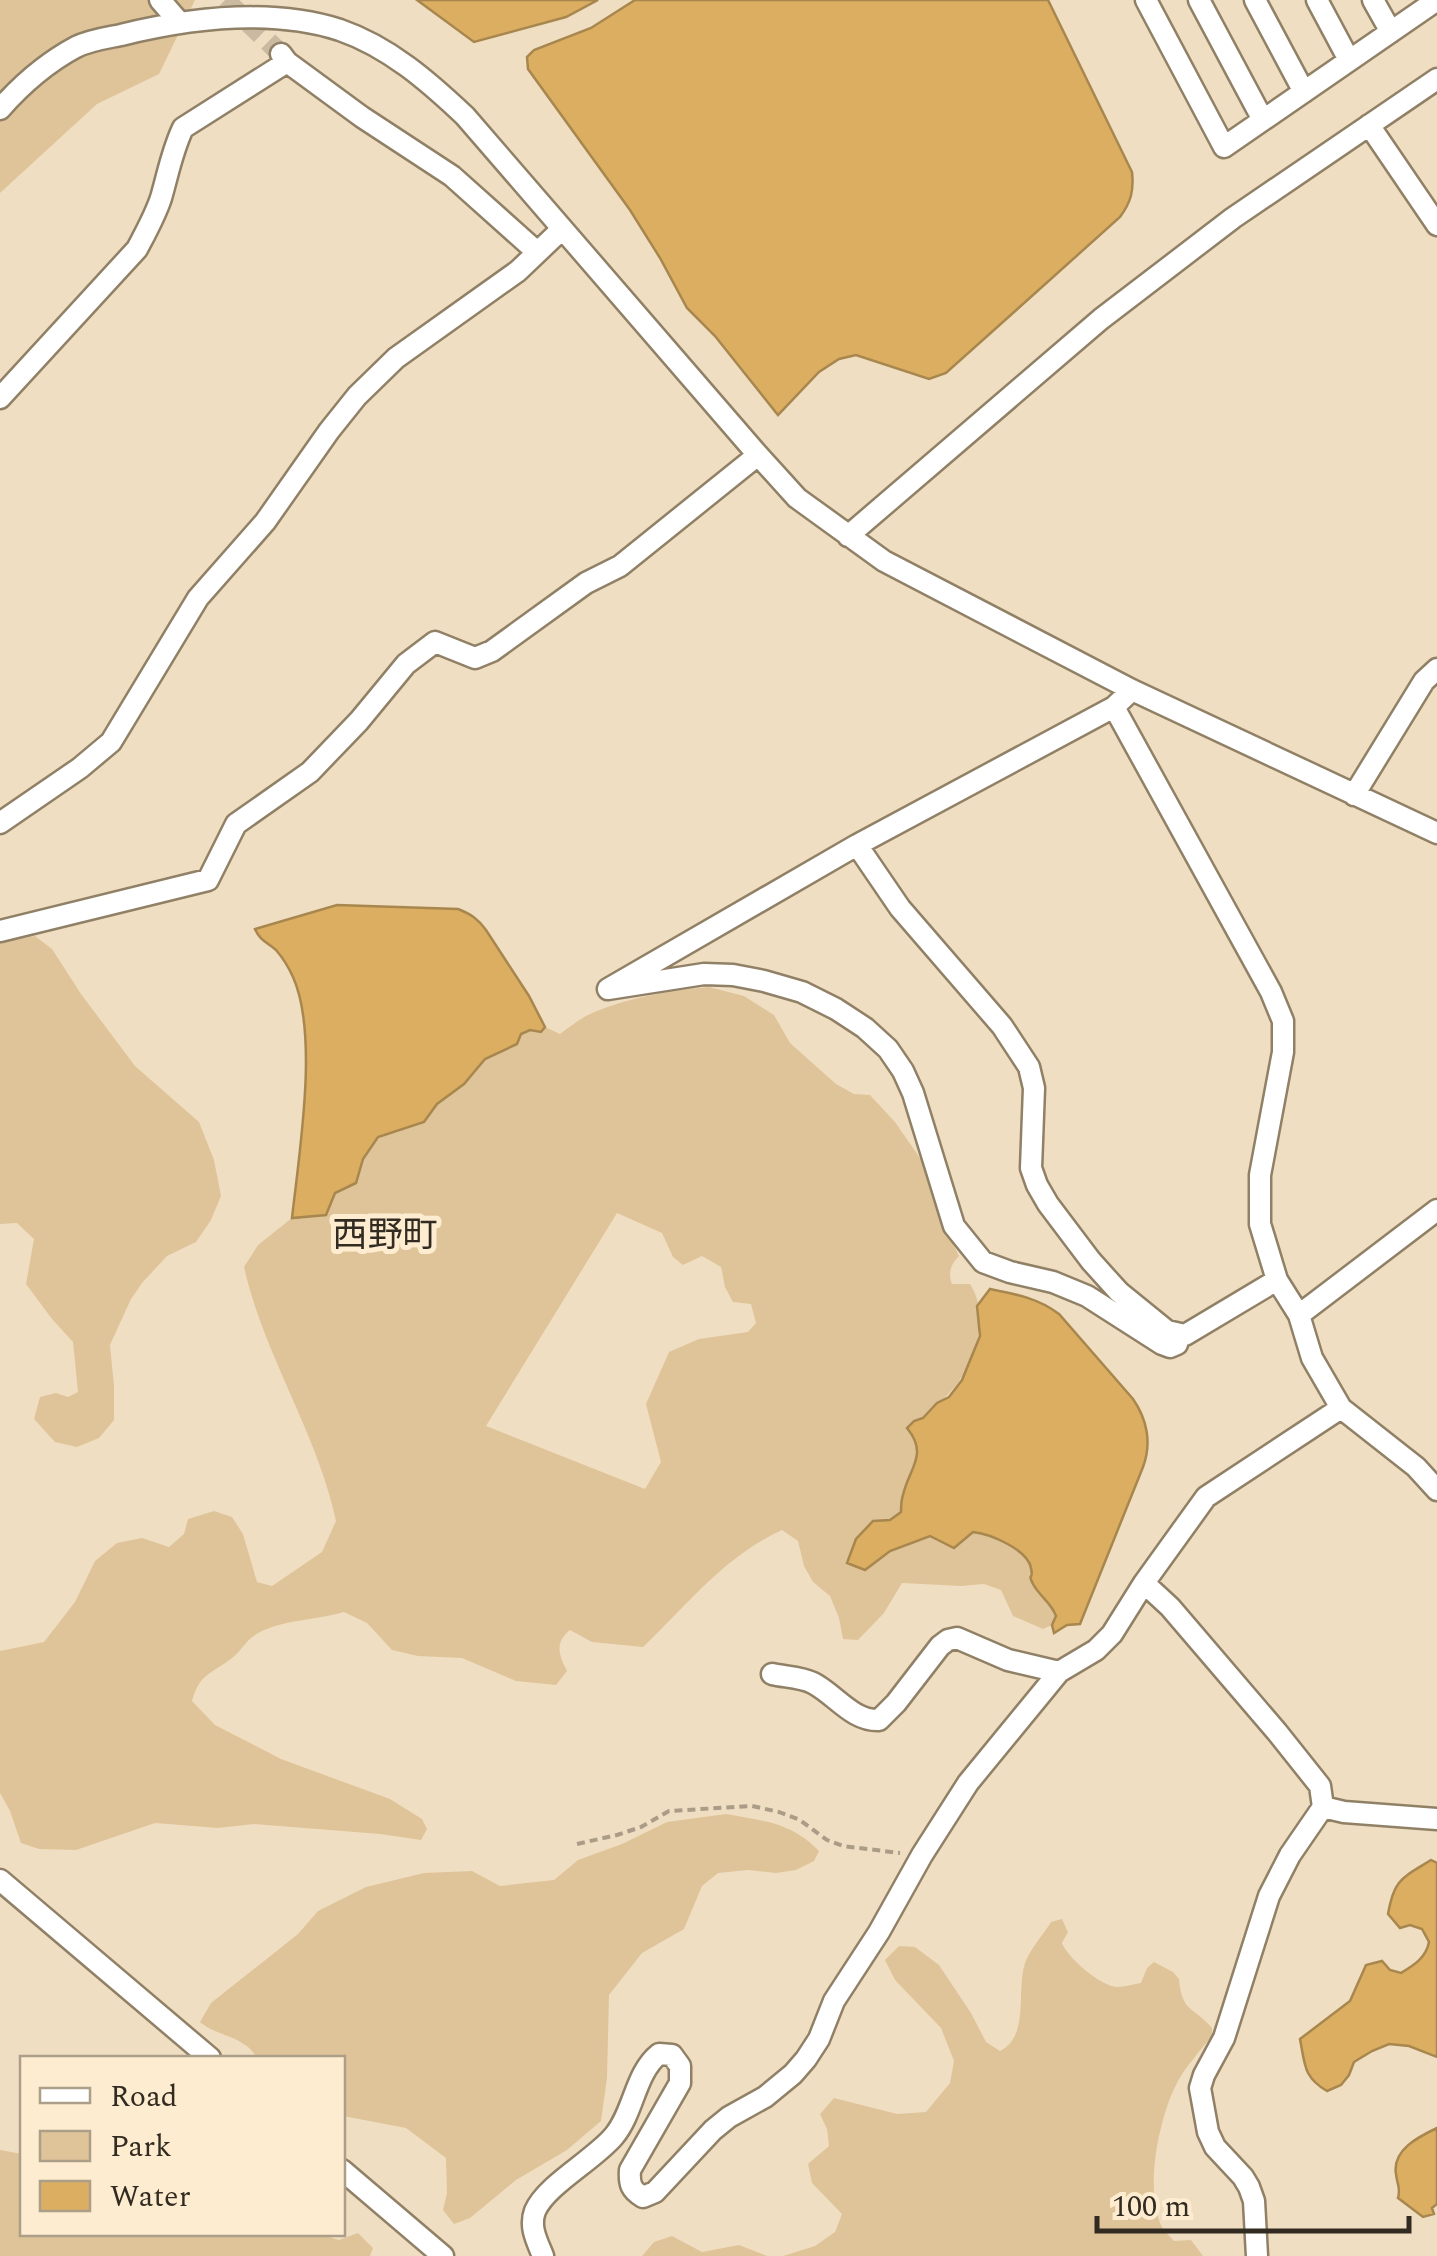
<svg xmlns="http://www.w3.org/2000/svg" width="1437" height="2256" font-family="Spectral,'Noto Sans JP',serif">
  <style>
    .green { fill: #dfc499; fill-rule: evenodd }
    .water { fill: #dbae62; stroke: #a8874e; stroke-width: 2.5 }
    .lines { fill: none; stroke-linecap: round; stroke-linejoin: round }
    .minor-tunnel { stroke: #cabaa2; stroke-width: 20; stroke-dasharray: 20 10; stroke-linecap: butt }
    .minor-casing { stroke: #908066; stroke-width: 25 }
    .path { stroke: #aa9c86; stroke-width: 4; stroke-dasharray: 8 5; stroke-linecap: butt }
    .minor { stroke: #fff; stroke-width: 20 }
    .labels { text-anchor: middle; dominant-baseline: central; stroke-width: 10; stroke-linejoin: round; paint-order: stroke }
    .quarter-label { font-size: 35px; fill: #322b21; stroke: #fdeccf }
  </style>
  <rect width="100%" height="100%" fill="#f0dec2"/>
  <path class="green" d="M 0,0 L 195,0 L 159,74 L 97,104 L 0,193 Z
    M 35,936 L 52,949 L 81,994 L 135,1066 L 199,1122 L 214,1160 L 221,1196 L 211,1220 L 196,1242 L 167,1256 L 142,1283 L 131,1299 L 110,1345 L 114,1386 L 114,1420 L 99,1438 L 77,1447 L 55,1442 L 34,1419 L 40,1397 L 56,1393 L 68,1397 L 78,1392 L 73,1342 L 52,1319 L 26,1284 L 34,1239 L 17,1223 L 0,1224 L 0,942 Z
    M 709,987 L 744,996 L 774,1015 L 790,1043 L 836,1084 L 854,1094 L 870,1095 L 895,1122 L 929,1171 L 938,1213 L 959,1256 C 950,1265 948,1273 952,1284 L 970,1284 C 994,1320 970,1380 938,1403 C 929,1409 926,1418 914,1421 L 918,1454 L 903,1492 L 901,1512 L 890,1520 L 873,1521 L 856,1539 L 865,1570 L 890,1551 L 930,1536 L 953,1548 L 973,1532 C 990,1534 1005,1544 1021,1550 L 1052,1605 L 1056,1616 L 1052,1625 L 1043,1629 L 1013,1616 L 1001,1590 L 984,1584 L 961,1586 L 902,1583 L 884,1613 L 858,1640 L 843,1639 L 839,1618 L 830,1596 L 813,1582 L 804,1566 L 798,1541 L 782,1530 C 725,1556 687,1605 643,1647 L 592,1642 L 570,1630 C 554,1643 559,1655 567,1671 L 556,1685 L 516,1681 L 462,1658 L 418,1656 L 392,1650 L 367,1623 L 344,1612 C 315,1621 275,1619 251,1638 C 243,1645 238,1655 228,1661 C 208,1675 199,1676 192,1701 L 215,1725 L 281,1759 L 390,1799 L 422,1819 L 427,1829 L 421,1840 L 380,1834 L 254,1824 L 218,1828 L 155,1823 L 76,1850 L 39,1849 L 21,1843 L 10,1811 L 0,1793 L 0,1651 L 44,1642 L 75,1602 L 95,1561 L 117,1543 L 142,1538 L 169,1547 L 184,1534 L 188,1519 L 214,1511 L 232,1517 L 243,1534 L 257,1582 L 272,1586 L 322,1552 L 336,1521 C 317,1432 264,1356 244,1267 L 258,1245 L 292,1218 L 325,1215 L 335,1193 L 356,1183 L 363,1159 L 378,1137 L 424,1121 L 437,1104 L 464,1084 L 485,1059 L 517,1044 L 521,1034 L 530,1030 L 541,1032 L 545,1027 L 560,1034 C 568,1028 577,1021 586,1016 C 623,998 669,991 709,987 ZM 617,1213 L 662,1233 L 673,1257 L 683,1265 L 702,1256 L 721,1267 L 725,1287 L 733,1302 L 751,1304 L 756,1323 L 748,1332 L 699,1339 L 669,1352 L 646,1404 L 661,1462 L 645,1489 L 486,1426 Z
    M 726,1814 C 764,1821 791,1822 819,1851 L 814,1861 L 796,1870 L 776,1873 L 748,1870 L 718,1873 L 702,1886 L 684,1929 L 642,1953 L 609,1995 L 607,2078 L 601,2121 L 567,2150 L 516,2180 L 470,2218 L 454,2224 L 443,2210 L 447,2193 L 446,2158 L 406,2128 L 343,2116 L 342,2058 L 257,2058 C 244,2035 217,2037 200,2022 L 211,2003 L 298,1934 L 318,1911 L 366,1887 L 424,1873 L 472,1871 L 500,1886 L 554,1880 L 578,1860 L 622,1844 L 667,1822 Z
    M 1062,1919 L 1068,1932 L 1062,1943 C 1068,1958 1100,1986 1117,1987 C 1124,1987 1134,1984 1141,1983 L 1147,1968 L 1154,1962 L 1173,1972 L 1179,1979 C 1182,2013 1193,2006 1212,2028 L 1212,2036 C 1200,2051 1187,2065 1178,2081 C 1159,2116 1143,2192 1163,2229 C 1165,2231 1172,2239 1174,2241 L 1191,2240 L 1203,2256 L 783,2256 L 815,2246 L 835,2232 L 842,2214 L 812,2183 L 808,2164 L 829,2146 L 827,2129 L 820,2114 L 834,2098 L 897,2114 L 926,2112 L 950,2083 L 954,2061 L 941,2028 L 895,1980 L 885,1960 L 899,1946 L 915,1947 L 939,1965 L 971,2013 L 986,2042 L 1000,2051 C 1030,2036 1016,1990 1025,1963 C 1030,1949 1043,1935 1051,1922 Z
    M 0,2150 L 22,2154 L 22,2234 L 320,2234 L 339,2240 L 358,2233 L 373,2248 L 370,2256 L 0,2256 Z
    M 672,2236 L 702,2252 L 739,2245 L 767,2256 L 642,2256 L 654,2242 Z"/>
  <path class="water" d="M 417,0 L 598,0 L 566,17 L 474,42 Z
    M 635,0 L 1048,0 L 1132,172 C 1134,191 1131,202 1120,217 L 946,373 L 929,379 L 856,355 L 839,359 L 819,372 L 778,415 L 715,336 L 687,308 L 660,258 L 630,210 L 528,69 L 527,57 L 534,50 L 591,28 Z
    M 337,905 L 458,909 C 471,914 478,919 486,930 L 529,996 L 545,1027 L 541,1032 L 530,1030 L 521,1034 L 517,1044 L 485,1059 L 464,1084 L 437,1104 L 424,1122 L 378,1137 L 363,1159 L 356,1183 L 335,1193 L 326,1215 L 292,1218 C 299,1154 319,1035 293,977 C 289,968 282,957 276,950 C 267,942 260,941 255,929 Z
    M 990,1289 C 1015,1294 1038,1298 1059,1314 L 1133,1399 C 1147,1419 1152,1443 1143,1467 L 1080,1624 L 1067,1625 L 1054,1633 L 1052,1625 L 1056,1616 C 1051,1602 1040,1597 1033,1584 C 1027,1571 1034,1582 1031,1568 C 1028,1550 991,1534 973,1532 L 954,1548 L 930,1536 L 890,1551 L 865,1570 L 847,1563 L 856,1539 L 873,1521 L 890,1520 L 901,1512 C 901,1506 901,1501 903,1495 C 909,1468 929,1455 907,1428 L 914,1421 L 923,1418 L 937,1403 L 949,1397 L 962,1380 L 980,1336 L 977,1306 Z
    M 1431,1860 L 1437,1863 L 1437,2057 L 1409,2046 L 1389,2044 L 1372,2051 L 1354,2062 L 1349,2075 L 1341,2085 L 1327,2091 C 1303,2077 1305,2064 1300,2039 L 1350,2001 L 1366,1965 L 1382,1961 L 1390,1970 L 1401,1973 C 1414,1965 1426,1958 1429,1942 L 1422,1929 L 1410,1925 L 1400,1928 L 1388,1914 C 1394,1879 1402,1878 1431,1860 Z
    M 1437,2128 L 1437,2204 L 1432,2208 L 1434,2214 L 1423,2217 L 1398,2198 C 1401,2187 1397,2185 1396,2174 C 1392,2150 1418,2137 1437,2128 Z"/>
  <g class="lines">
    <path class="minor-tunnel" d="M 225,0 L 281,54"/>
    <defs>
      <path id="minor" d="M 160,0 L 180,23
        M 1146,0 L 1224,147 L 1437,0
        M 1199,0 L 1263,120
        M 1255,0 L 1304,92
        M 1317,0 L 1349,60
        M 1373,0 L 1391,32
        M 281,54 L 287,62 L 362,117 L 452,176 L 537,252
        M 0,109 C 23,83 46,63 76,47 C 90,40 106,38 121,35 C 190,18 271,8 340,30 C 389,47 428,81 465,116 L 758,455 L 797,498 L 884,561 L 1132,690 L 1437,833
        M 1369,125 L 1437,225
        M 0,398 L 137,249 C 146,232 155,216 161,198 C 168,174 172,151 183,128 L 287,62
        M 848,536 L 1101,319 L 1233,218 L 1437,79
        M 1132,690 L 1114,707 L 857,845 L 608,989 L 704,974 L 733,975 L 764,981 L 802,992 L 836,1009 L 865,1028 L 888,1049 L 903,1071 L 913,1093 L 954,1226 L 983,1262 L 1010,1272 L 1053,1282 L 1087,1296 L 1162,1344 L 1170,1347 L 1177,1344 L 1179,1334
        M 1114,707 L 1271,992 L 1283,1021 L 1283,1052 L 1260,1175 L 1260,1224 L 1277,1280 L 1299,1315 L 1312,1358 L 1341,1408 L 1416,1467 L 1437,1490
        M 1354,795 L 1424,681 L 1437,669
        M 0,823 L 80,768 L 111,742 L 198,598 L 265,522 L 329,431 L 357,396 L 396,358 L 518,271 L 561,230
        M 857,845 L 900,908 L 1002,1026 L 1029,1067 L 1034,1088 L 1031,1168 L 1037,1185 L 1048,1204 L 1091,1261 L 1119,1292 L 1167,1331 L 1185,1335 L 1277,1280
        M 0,931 L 208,880 L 236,824 L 310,772 L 359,721 L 406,664 L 435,642 L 475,658 L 492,651 L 586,583 L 620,566 L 758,455
        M 1299,1315 L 1437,1210
        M 1144,1583 L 1170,1607 L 1277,1732 L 1320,1786 L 1323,1807 L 1290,1855 L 1269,1896 L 1224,2038 L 1204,2075 L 1200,2088 L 1208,2132 L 1215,2147 L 1243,2177 L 1249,2187 L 1254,2201 L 1257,2256
        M 772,1674 C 785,1677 801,1677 813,1683 C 836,1695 852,1721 879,1720 L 896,1703 L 940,1646 L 948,1640 L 957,1638 L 1008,1660 L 1059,1672
        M 1323,1807 L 1344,1812 L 1437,1819
        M 0,1880 L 210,2058
        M 342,2170 L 443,2256
        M 543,2256 C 537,2241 529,2227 535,2211 C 546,2185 594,2160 614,2136 C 634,2112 635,2073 659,2054 L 672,2055 L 680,2066 L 680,2083 L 630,2170 C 629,2184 631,2190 643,2197 L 655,2192 L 713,2130 L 729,2117 L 765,2097 L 793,2074 L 806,2059 L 819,2039 L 834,2001 L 879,1932 L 922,1855 L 968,1783 L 1059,1672 L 1096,1650 L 1112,1634 L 1144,1583 L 1206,1497 L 1341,1408"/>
    </defs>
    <use href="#minor" class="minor-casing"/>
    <path class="path" d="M 577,1844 L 617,1835 L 641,1827 L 669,1811 L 752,1806 L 779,1812 L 800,1820 L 827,1840 L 843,1846 L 900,1853"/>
    <use href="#minor" class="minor"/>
  </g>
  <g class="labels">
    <g class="quarter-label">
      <text x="385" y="1235">西野町</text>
    </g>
  </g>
  <rect x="20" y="2056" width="325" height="180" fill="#fdeccf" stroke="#ac9f89" stroke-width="2.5"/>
  <rect x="40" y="2088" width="50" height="15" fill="#ffffff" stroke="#ac9f89" stroke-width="2.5"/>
  <text x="110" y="2106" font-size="30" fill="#322b21">Road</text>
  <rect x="40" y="2131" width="50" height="30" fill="#dfc499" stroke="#ac9f89" stroke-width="2.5"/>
  <text x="110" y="2156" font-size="30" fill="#322b21">Park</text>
  <rect x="40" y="2181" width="50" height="30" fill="#dbae62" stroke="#ac9f89" stroke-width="2.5"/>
  <text x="110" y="2206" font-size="30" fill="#322b21">Water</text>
  <path d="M1097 2216v15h312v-15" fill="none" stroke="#322b21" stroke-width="5"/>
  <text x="1112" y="2216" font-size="30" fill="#322b21" stroke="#fdeccf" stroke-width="8" paint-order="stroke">100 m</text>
</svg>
